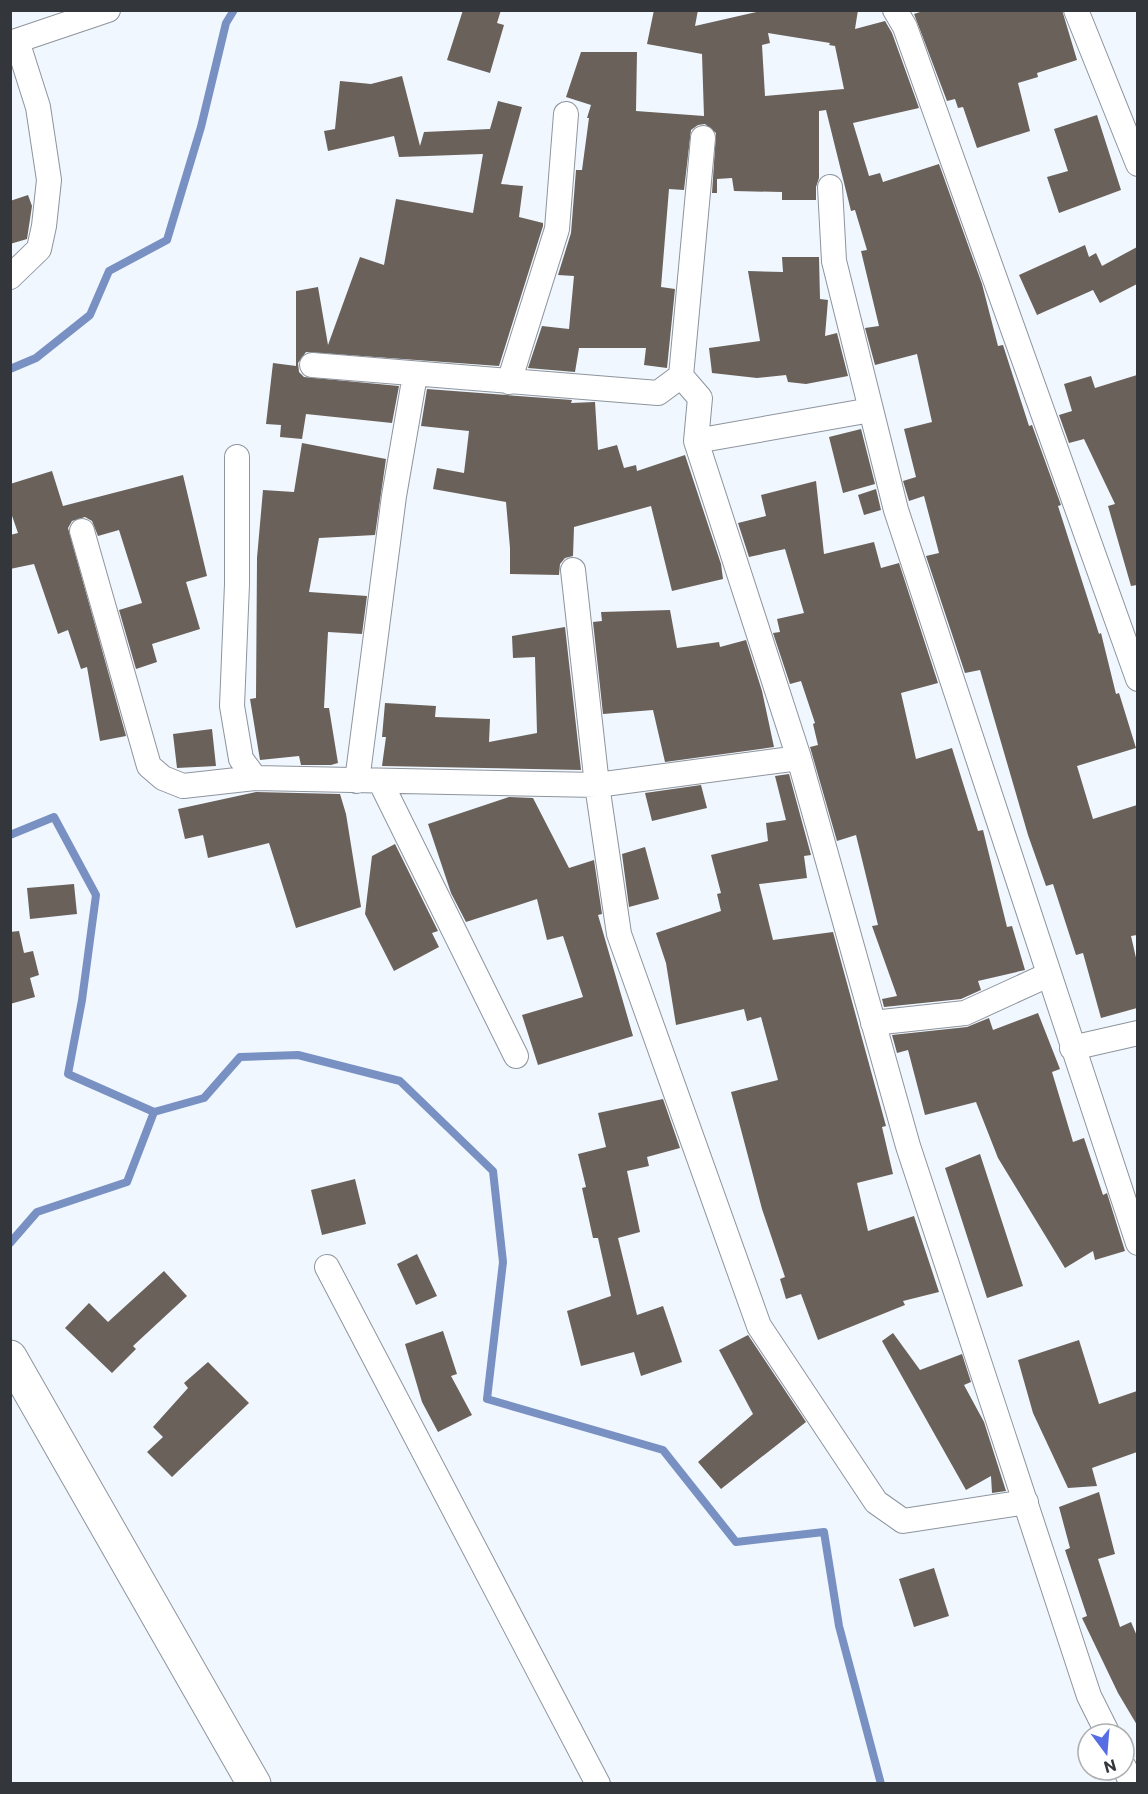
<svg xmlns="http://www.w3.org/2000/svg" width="1148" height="1794" font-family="Commissioner,sans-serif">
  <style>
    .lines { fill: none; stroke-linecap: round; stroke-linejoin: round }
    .stream { stroke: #7991c2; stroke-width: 8 }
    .building { fill: #69615a; fill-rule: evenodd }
    .street-casing { stroke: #8e949d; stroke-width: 26 }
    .secondary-casing { stroke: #8e949d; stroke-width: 35 }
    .street { stroke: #fff; stroke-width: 24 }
    .secondary { stroke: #fff; stroke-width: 33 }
  </style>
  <rect width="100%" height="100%" fill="#f1f7ff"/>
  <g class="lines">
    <path class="stream" d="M 10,369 L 36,358 L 90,315 L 109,271 L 167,240 L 201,127 L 226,23 L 234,10
      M 10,835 L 54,817 L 96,895 L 82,1000 L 68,1074 L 154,1112 L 204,1098 L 240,1057 L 298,1055 L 400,1081 L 493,1171 L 503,1262 L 487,1399 L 663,1450 L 736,1542 L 824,1532 L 839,1626 L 881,1784
      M 10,1243 L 37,1212 L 127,1182 L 154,1112"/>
  </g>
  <path class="building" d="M 463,10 L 501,10 L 497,23 L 504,25 L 490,73 L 447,60 Z
    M 654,10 L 698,10 L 695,26 L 765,10 L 858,10 L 855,29 L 885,21 L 892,33 L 919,108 L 853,123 L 869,176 L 880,173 L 883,182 L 939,164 L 982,284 L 998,346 L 1003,345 L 1029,426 L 1032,425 L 1061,505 L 1058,506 L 1099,634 L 1101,633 L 1116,694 L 1119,693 L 1136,748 L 1077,766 L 1093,819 L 1137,805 L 1137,935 L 1131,936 L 1137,962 L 1137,1008 L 1101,1018 L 1083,953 L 1076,955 L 1053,884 L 1046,886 L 1028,835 L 980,670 L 965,673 L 926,556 L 939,553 L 924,496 L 909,501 L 903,481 L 916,477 L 904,429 L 932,422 L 917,354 L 875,365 L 865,328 L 879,326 L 861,251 L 867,250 L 855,210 L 851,211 L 826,110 L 819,111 L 819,178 L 816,187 L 816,200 L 782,200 L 782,192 L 734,191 L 732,178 L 717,179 L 717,193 L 712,193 L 716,133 L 705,124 L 698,125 L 691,130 L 684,190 L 669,189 L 661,287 L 675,289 L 667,368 L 644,365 L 646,348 L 579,348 L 575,372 L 528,368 L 542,326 L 569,329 L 574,276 L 558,275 L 571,233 L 576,170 L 582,170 L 589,118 L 587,118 L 591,105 L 566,97 L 581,52 L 637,52 L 636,111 L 704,116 L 702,54 L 647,44 ZM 768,33 L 830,43 L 829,45 L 835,46 L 844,89 L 765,96 L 762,45 L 770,43 Z
    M 926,10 L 1062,10 L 1077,60 L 1037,73 L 1038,77 L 1018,83 L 1030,131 L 977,148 L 963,107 L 958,108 L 955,99 L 947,101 L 914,14 Z
    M 402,76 L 420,146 L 424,132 L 490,129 L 498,101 L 522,107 L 501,184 L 523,186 L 519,217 L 543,223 L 543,226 L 499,366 L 306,352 L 298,363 L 299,372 L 304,377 L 399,386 L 392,423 L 306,414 L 302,439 L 280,437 L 281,425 L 266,424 L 273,363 L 296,366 L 296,291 L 318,287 L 328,345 L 360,257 L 384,265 L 396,199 L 473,213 L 483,154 L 399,157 L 394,136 L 328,151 L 324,131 L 335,129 L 340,81 L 371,84 Z
    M 1097,115 L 1121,190 L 1059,213 L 1047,177 L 1068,171 L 1054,129 Z
    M 28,195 L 32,206 L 27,239 L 10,244 L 10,201 Z
    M 1085,245 L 1089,257 L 1096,253 L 1102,266 L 1137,247 L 1137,284 L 1100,303 L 1093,290 L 1037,315 L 1019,275 Z
    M 782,257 L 819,257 L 820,299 L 828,300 L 825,336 L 837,333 L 848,376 L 806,384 L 788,382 L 786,375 L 757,378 L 712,373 L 709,348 L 760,341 L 748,271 L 783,272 Z
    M 1137,375 L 1137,585 L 1131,586 L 1108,506 L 1115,504 L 1084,439 L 1069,443 L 1059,415 L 1072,411 L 1064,384 L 1091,376 L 1095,388 Z
    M 427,389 L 572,400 L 571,403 L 595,402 L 598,450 L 617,445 L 624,468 L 636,465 L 637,471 L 685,455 L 721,564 L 723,579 L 672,591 L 651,506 L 574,527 L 573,556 L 565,558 L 560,564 L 559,575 L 510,574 L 510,548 L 506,502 L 433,489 L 437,468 L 464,473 L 469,431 L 421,426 Z
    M 861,429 L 875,484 L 843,493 L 829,437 Z
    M 302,443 L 386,459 L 375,535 L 319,538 L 309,592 L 367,596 L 362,634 L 328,632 L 324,708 L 329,708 L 338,763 L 331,765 L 301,765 L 299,756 L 260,760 L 250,699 L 256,698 L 257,558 L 263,490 L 294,492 Z
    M 52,471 L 63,506 L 183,475 L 207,576 L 186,582 L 200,629 L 152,644 L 157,662 L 136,669 L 119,610 L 142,603 L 119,530 L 98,536 L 92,521 L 85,517 L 72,521 L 68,528 L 126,736 L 100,741 L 87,667 L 81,669 L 68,630 L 58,634 L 34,564 L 10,569 L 10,535 L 18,533 L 10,510 L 10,484 Z
    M 816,481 L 824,554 L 874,542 L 881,568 L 899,563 L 938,683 L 901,693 L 916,759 L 952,748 L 978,831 L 983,830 L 1007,927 L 1012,926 L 1025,970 L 978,981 L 981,990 L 961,999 L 884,1007 L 882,999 L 897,996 L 872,926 L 878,925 L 856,835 L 837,841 L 810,747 L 818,745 L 813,724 L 815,723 L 801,681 L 790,684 L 773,633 L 780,632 L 777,619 L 804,613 L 785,549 L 749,557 L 738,523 L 766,516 L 761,495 Z
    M 876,489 L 881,510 L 864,515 L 858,495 Z
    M 670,610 L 677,648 L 719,642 L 720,647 L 746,640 L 762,691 L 774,747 L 665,762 L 653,710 L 603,714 L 593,622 L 602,621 L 601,612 Z
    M 565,627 L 581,770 L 382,766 L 386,737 L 382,737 L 385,703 L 436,706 L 435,717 L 490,719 L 489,742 L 537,733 L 535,657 L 513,658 L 512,636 Z
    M 212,729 L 216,766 L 177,768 L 173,734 Z
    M 789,774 L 811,855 L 804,856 L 807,878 L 759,884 L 773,940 L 833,932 L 886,1126 L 882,1127 L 893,1174 L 857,1183 L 868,1231 L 914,1216 L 939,1292 L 903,1301 L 905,1305 L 818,1340 L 801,1294 L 786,1299 L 780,1279 L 785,1277 L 762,1209 L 731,1092 L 778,1080 L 761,1017 L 747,1021 L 744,1009 L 676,1025 L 666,963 L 656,933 L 721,911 L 717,894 L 721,893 L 711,855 L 768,841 L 766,823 L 786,820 L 775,776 Z
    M 701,785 L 707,808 L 652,821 L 645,793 Z
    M 256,792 L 340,794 L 346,814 L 361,907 L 296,928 L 269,843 L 208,858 L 203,835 L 185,839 L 178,809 Z
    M 509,797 L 533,798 L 569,868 L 594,860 L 602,914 L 598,915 L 633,1036 L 538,1065 L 522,1015 L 583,997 L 563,936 L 547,940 L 537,899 L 466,922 L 451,893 L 428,824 Z
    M 395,844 L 438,931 L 432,933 L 439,947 L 394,971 L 365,914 L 372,856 Z
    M 645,847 L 659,899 L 629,907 L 622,854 Z
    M 74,884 L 77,914 L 30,919 L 27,888 Z
    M 19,931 L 24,953 L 33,951 L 39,975 L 30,978 L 35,997 L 10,1004 L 10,932 Z
    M 1038,1013 L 1060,1069 L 1052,1072 L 1073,1142 L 1084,1138 L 1103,1195 L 1107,1193 L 1125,1251 L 1095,1260 L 1093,1251 L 1065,1268 L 998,1158 L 976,1102 L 925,1115 L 908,1050 L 897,1053 L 892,1035 L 967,1027 L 989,1018 L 993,1030 Z
    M 663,1099 L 680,1148 L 647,1157 L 649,1166 L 627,1171 L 640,1232 L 618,1238 L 637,1315 L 663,1306 L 682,1362 L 641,1376 L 634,1352 L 581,1366 L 567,1311 L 611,1296 L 598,1238 L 593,1238 L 582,1188 L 586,1187 L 578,1154 L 606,1147 L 598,1113 Z
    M 980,1154 L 1023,1286 L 987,1298 L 945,1168 Z
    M 355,1179 L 366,1224 L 322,1235 L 311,1190 Z
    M 417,1254 L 437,1296 L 416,1305 L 397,1264 Z
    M 164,1271 L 187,1296 L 133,1346 L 136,1349 L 112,1373 L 65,1328 L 89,1303 L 108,1322 Z
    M 443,1331 L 457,1374 L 451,1376 L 472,1415 L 438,1432 L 422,1402 L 405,1344 Z
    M 893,1333 L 920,1370 L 962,1354 L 971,1382 L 964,1385 L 984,1422 L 1006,1491 L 992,1493 L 991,1476 L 966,1490 L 882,1341 Z
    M 748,1335 L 806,1422 L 721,1489 L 698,1462 L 753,1414 L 719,1350 Z
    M 1079,1340 L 1099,1404 L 1137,1391 L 1137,1452 L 1092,1468 L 1097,1486 L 1068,1488 L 1033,1413 L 1018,1360 Z
    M 208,1362 L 249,1403 L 172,1477 L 147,1452 L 163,1437 L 153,1427 L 188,1388 L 184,1383 Z
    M 1099,1492 L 1115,1554 L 1098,1559 L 1120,1627 L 1131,1622 L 1137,1636 L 1137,1725 L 1118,1693 L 1082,1618 L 1087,1616 L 1065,1550 L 1070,1548 L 1059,1507 Z
    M 934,1568 L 949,1616 L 914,1627 L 899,1579 Z"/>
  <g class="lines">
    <defs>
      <path id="street" d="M 895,10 L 905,27 L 1138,679
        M 1076,10 L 1138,164
        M 10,43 L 108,10
        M 830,187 L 834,261 L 896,510 L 1138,1243
        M 10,277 L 39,249 L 44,226 L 49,180 L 38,107 L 17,41
        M 312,365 L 658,393 L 681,376 L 700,398 L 696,441 L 799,758 L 908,1146 L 1089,1696 L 1108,1734
        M 681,376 L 703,138
        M 509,382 L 557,229 L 566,114
        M 696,441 L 871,410
        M 237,457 L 237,584 L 232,706 L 241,759 L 255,778 L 597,785 L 799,758
        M 82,531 L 149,766 L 163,778 L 183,786 L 255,778
        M 573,570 L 597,785 L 619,934 L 759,1326 L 876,1502 L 903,1521 L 1026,1502
        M 357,781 L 394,496 L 415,375
        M 380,781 L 516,1056
        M 873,1023 L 965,1013 L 1048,975
        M 1072,1048 L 1138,1033
        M 327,1267 L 598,1784
        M 1124,1767 L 1132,1784"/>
      <path id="secondary" d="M 10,1357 L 254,1784"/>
    </defs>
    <use href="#street" class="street-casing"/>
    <use href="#secondary" class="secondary-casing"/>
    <use href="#street" class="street"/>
    <use href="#secondary" class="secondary"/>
  </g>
  <rect width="1148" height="1794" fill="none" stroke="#33363a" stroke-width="24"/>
  <g transform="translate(1106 1752) rotate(164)"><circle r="28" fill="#ffffff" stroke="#adafb0" stroke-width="1.5"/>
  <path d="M0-4.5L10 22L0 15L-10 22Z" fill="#566de3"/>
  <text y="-9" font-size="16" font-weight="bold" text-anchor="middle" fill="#33363a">N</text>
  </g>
</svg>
